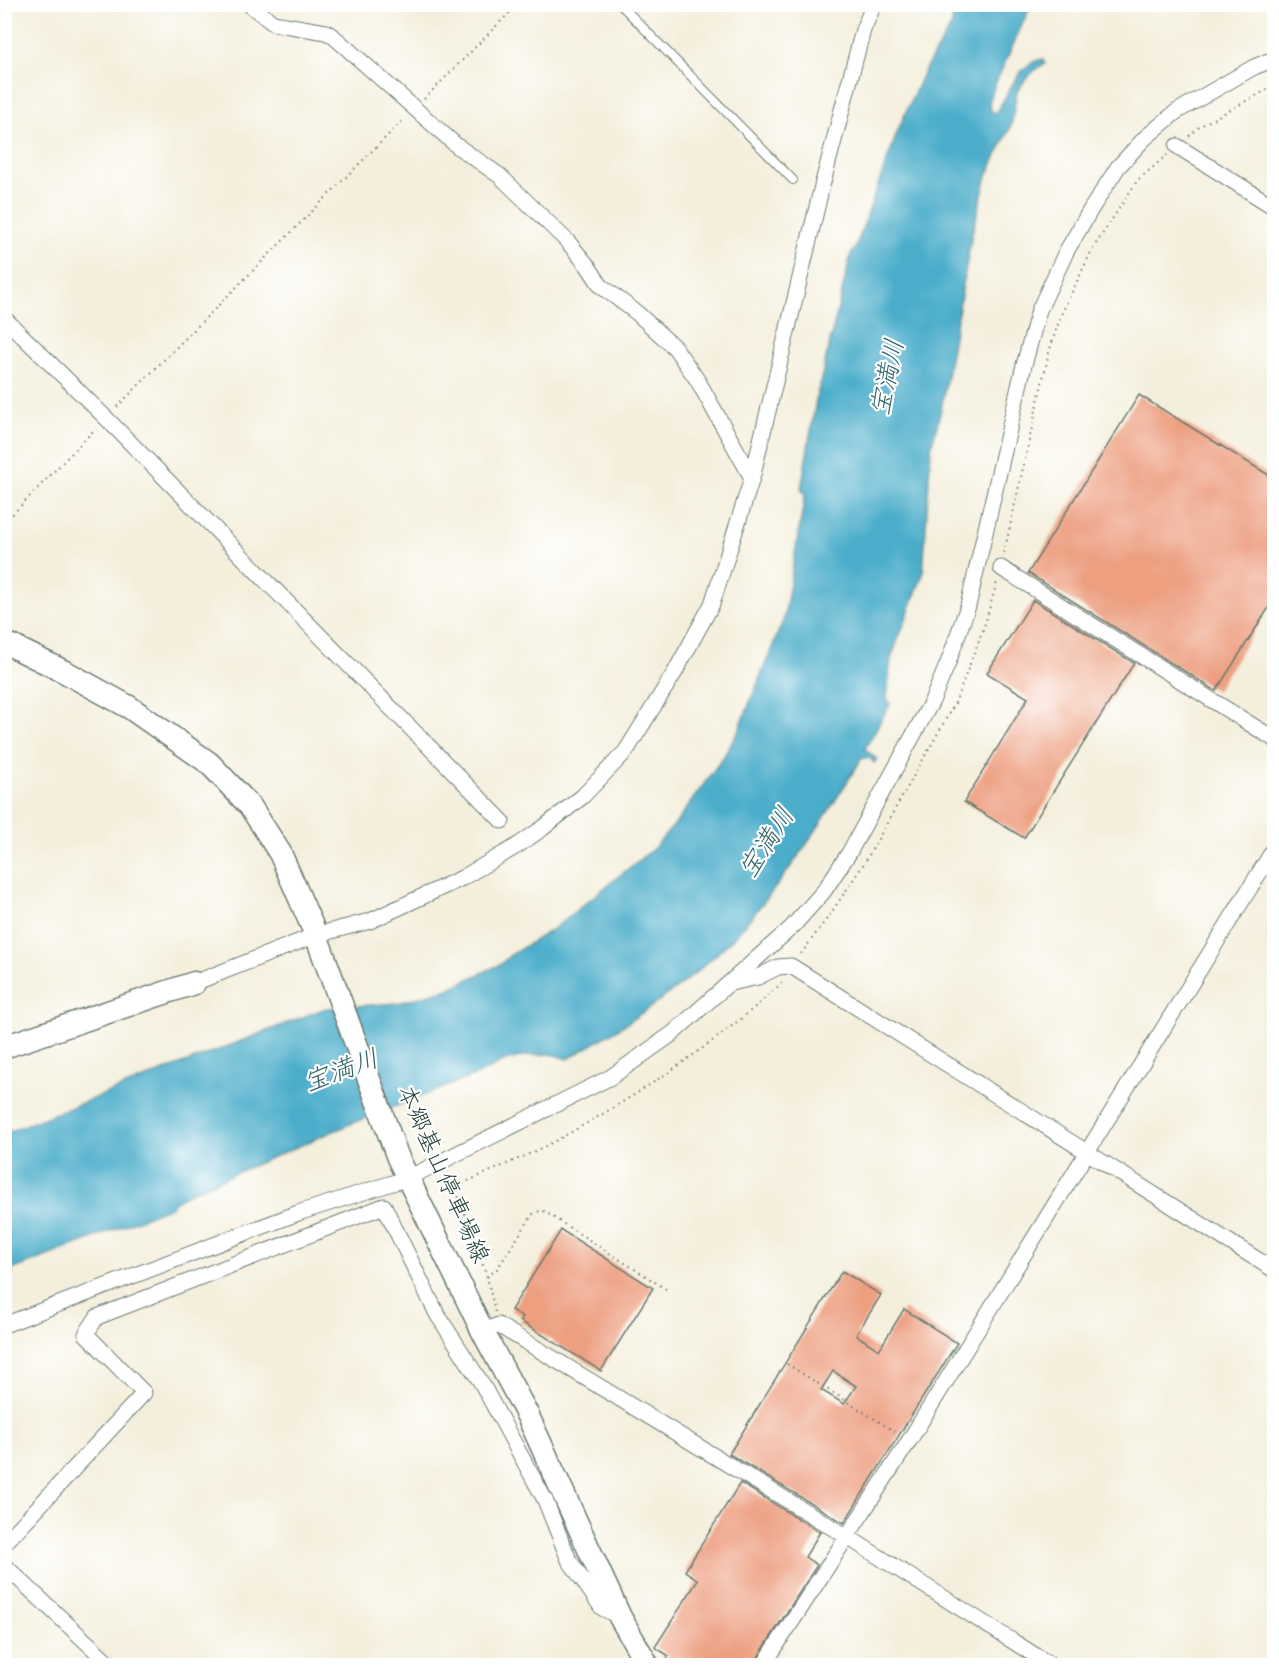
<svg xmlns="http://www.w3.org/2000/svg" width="1279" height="1670" font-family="Dekko,'Klee One',sans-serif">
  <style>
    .water { fill: #4badca; stroke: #35757f; stroke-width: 1.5 }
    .building { fill: #ed9f80; fill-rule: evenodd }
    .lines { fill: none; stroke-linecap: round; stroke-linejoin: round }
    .lane-casing { stroke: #6a7b6f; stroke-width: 10 }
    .street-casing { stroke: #6a7b6f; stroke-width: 17 }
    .secondary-casing { stroke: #6a7b6f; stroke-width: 25 }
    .path { stroke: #6a7b6f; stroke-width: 2; stroke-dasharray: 1.5 4.5; stroke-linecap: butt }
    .lane { stroke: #fff; stroke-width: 8 }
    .street { stroke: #fff; stroke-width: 15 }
    .secondary { stroke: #fff; stroke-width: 22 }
    .labels { text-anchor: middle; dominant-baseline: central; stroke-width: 4.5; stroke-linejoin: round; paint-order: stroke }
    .street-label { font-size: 24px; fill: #1f3d34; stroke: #fff }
    .water-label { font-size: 26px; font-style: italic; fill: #2e6468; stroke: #fff }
  </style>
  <rect width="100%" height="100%" fill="#fff"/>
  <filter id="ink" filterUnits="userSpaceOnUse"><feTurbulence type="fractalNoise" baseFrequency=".0167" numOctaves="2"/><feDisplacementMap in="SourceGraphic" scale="12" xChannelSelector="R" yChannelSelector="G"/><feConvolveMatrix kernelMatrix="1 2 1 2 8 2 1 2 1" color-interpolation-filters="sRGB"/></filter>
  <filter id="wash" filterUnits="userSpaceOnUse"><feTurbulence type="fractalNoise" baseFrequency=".008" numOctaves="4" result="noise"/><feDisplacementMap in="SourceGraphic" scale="24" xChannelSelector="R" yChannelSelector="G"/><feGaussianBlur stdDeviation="1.35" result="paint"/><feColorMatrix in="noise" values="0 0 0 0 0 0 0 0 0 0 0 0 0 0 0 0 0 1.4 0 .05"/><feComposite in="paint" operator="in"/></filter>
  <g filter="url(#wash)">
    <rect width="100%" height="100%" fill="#f4efdc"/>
    <path class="water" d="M 953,5 L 1031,5 L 994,87 L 989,103 L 991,112 L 996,112 C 1010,94 1017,63 1043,59 L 1045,63 L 1029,75 L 1017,91 L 1011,126 L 987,176 L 972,233 L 941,410 L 931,448 L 923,574 L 891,658 L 887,698 L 890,704 L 865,749 L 877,759 L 874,763 L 870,758 L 862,758 C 823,821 783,884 732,939 C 685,988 626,1025 568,1059 L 551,1054 L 524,1056 L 505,1061 L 474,1076 L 355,1122 L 191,1192 L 173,1202 L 171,1207 L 5,1273 L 5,1133 L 326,1008 L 398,1003 L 448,989 L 501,964 L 509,956 L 553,929 L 654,848 L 676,823 L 724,756 L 738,732 L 784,618 L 805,495 L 801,489 L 816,400 L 851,254 L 855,249 L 898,130 L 924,71 L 952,25 Z"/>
    <g id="blocks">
      <path class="building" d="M 1139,395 L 1275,479 L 1275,598 L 1216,691 L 1028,573 Z
        M 1033,600 L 1134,663 L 1024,838 L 964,802 L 1028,698 L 987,673 Z
        M 561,1230 L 653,1288 L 601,1371 L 520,1321 L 523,1317 L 511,1310 Z
        M 842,1271 L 881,1295 L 856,1335 L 879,1350 L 904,1309 L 957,1343 L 844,1523 L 729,1454 ZM 833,1371 L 856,1386 L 844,1404 L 821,1390 Z
        M 740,1483 L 820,1532 L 805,1557 L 817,1565 L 753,1665 L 663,1665 L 669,1656 L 655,1647 L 698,1580 L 685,1571 Z"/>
    </g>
  </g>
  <g filter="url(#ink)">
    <use href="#blocks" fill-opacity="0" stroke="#6a7b6f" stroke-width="1.5"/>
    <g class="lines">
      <defs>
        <path id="lane" d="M 620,4 L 793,180"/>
        <path id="street" d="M 249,4 L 273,23 L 326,32 L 333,36 L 457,146 L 500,176 L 568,242 L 588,266 L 601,286 L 637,313 L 675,348 L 698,381 L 752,478
          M 1177,146 L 1274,207
          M 4,318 L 106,418 L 502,821
          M 1001,568 L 1274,739
          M 194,983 L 316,935 L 370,921 L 462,878 L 517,846 L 543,828 L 583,796 L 626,751 L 675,672 L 712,604 L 752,478 L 822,186 L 863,30 L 874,4
          M 731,983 L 758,977 L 778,967 L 791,966 L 1274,1270
          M 4,1325 L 298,1213 L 408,1178 L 611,1077 L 672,1034 L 792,927 L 824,891 L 849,853 L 932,701 L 948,663 L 968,606 L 1024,365 L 1039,310 L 1066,252 L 1091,209 L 1118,167 L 1145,138 L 1176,112 L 1254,67 L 1274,59
          M 483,1332 L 498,1325 L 846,1536 L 1052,1666
          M 4,1544 L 144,1393 L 86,1334 L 97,1317 L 384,1206 L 437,1314 L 482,1384 L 545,1500 L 569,1560 L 602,1608 L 620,1617
          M 4,1565 L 112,1666
          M 763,1666 L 909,1441 L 1274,849"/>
        <path id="secondary" d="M 4,642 L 67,673 L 129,707 L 209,763 L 250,806 L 280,853 L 316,935 L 398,1158 L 483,1332 L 527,1414 L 620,1617 L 648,1666
          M 4,1047 L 194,983"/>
      </defs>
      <use href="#lane" class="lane-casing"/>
      <use href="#street" class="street-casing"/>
      <use href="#secondary" class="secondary-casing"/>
      <path class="path" d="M 424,99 L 518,4
        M 1189,136 L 1200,126 L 1274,86
        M 117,407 L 405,118
        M 4,523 L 96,428
        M 1004,553 L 1049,352 L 1061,315 L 1092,250 L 1137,181 L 1167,155
        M 801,954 L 831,913 L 865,862 L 955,703 L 983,630 L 997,582
        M 487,1277 L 497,1269 L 533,1214 L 542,1210 L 669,1291
        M 495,1312 L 487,1277 L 457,1192 L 457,1186 C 490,1171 525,1157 557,1140 C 637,1096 715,1045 782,983
        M 787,1364 L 897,1433"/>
      <use href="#lane" class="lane"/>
      <use href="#street" class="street"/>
      <use href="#secondary" class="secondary"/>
    </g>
  </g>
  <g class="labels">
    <g class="street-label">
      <text transform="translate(441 1175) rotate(66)">本郷基山停車場線</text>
    </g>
    <g class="water-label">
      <text transform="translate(890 378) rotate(-78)">宝満川</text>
      <text transform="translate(769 844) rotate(-57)">宝満川</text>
      <text transform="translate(342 1073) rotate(-20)">宝満川</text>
    </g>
  </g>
  <rect width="1279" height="1670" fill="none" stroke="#fff" stroke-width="24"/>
</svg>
